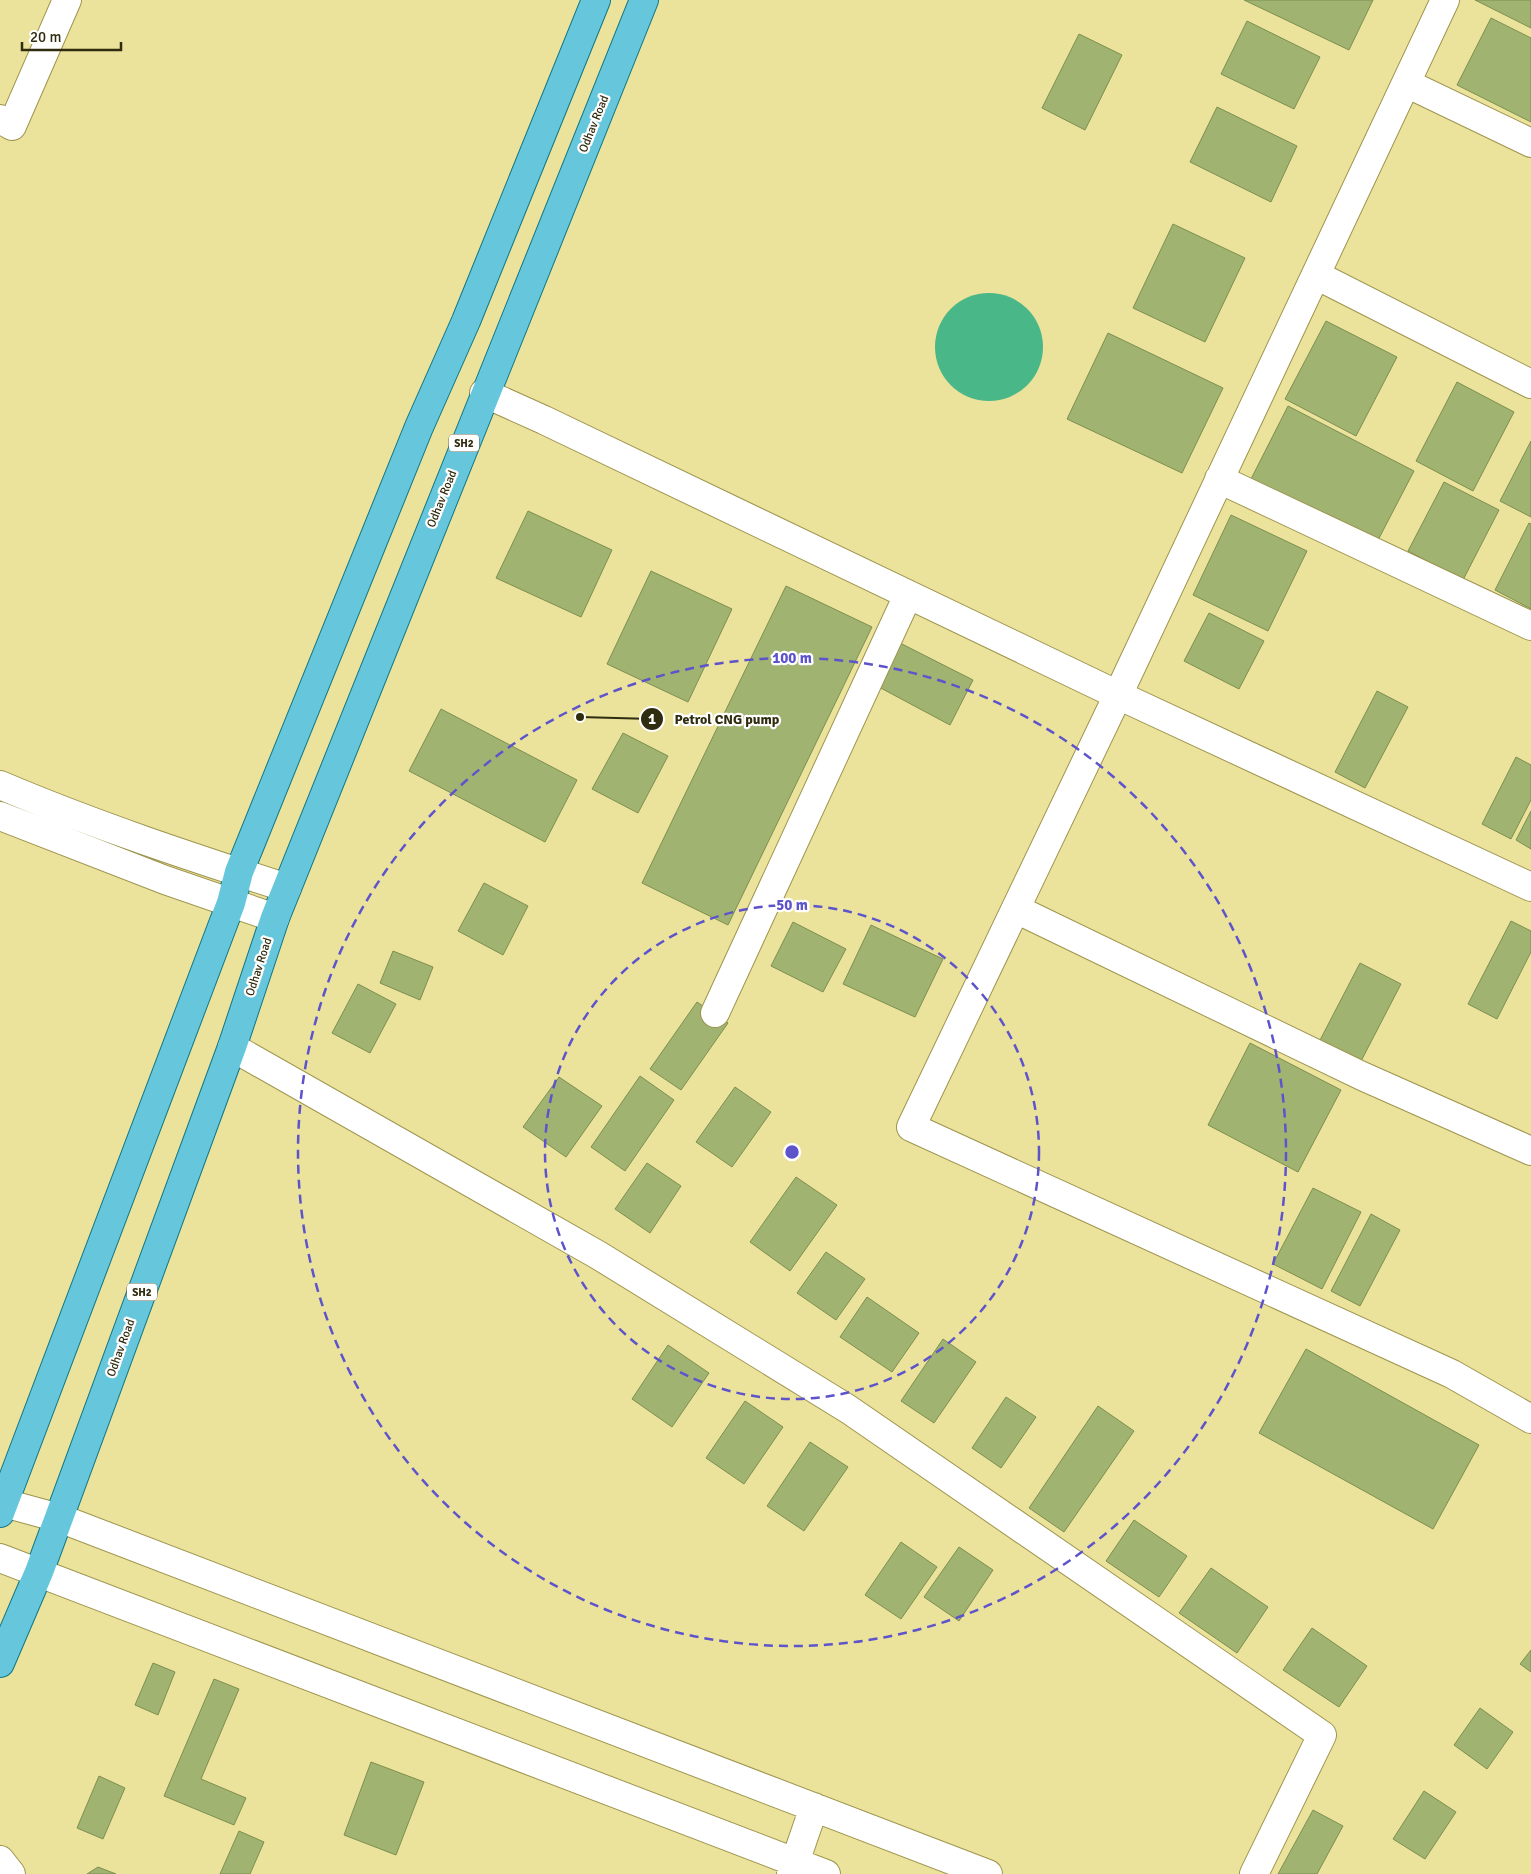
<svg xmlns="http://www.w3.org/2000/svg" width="1531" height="1874" font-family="Signika,sans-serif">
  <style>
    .water { fill: #4ab788 }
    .building { fill: #a0b371; stroke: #7d8f4f }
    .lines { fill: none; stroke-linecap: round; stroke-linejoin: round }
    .minor-casing { stroke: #9e954f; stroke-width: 30 }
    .major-casing { stroke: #117785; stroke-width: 30 }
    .minor { stroke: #fff; stroke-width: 28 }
    .major { stroke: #66c6dc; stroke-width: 28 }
    .ring { fill: none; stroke: #5d54cc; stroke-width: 2.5; stroke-dasharray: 9 6 }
    .labels { text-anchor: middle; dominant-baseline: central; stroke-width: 4.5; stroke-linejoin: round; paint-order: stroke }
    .shield { fill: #fff; stroke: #6e6b57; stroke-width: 1 }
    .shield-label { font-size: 11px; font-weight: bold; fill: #302c0f }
    .street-label { font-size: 12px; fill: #302c0f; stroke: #fff }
    .centre { fill: #5d54cc; stroke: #fff; stroke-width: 2.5 }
    .ring-label { font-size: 15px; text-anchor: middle; font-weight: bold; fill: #5d54cc; stroke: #fff; stroke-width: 4.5; stroke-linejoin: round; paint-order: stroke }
    .leader { fill: none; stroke: #302c0f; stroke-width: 2 }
    .callout-dot { fill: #302c0f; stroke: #fff; stroke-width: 2 }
    .mark-label { font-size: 15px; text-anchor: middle; font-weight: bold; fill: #fff }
    .callout-label { font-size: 14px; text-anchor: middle; font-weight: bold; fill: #302c0f; stroke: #fff; stroke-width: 4.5; stroke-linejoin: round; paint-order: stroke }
  </style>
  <rect width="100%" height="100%" fill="#ebe29b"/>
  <path class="water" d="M935 347a54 54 0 1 1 108 0a54 54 0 1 1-108 0Z"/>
  <path class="building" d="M 1244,0 L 1373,0 L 1349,50 Z
    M 1475,0 L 1531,0 L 1531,28 Z
    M 1491,18 L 1531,38 L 1531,122 L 1457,85 Z
    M 1247,21 L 1320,57 L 1294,109 L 1221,74 Z
    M 1079,34 L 1122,55 L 1085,130 L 1042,108 Z
    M 1217,107 L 1297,146 L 1271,202 L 1190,162 Z
    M 1173,224 L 1245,258 L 1205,342 L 1133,308 Z
    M 1326,321 L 1397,357 L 1356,436 L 1285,399 Z
    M 1108,333 L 1223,388 L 1182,473 L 1067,419 Z
    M 1457,382 L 1514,412 L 1473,491 L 1416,461 Z
    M 1288,406 L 1414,471 L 1376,544 L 1251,479 Z
    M 1531,441 L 1531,517 L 1500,501 Z
    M 1444,482 L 1499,510 L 1463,580 L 1408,551 Z
    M 528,511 L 612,550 L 581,617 L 496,578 Z
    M 1231,515 L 1307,551 L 1268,631 L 1193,595 Z
    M 1529,523 L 1531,524 L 1531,609 L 1495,590 Z
    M 651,571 L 732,609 L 688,702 L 607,664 Z
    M 786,586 L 872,627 L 728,925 L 642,883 Z
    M 1209,613 L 1264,641 L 1239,689 L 1184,661 Z
    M 900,643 L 973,680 L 950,725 L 877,686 Z
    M 1377,691 L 1408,707 L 1365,788 L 1335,772 Z
    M 441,709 L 577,780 L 545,842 L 409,771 Z
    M 623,733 L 668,756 L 638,813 L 592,789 Z
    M 1516,757 L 1531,765 L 1531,800 L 1511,839 L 1482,824 Z
    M 1531,811 L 1531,849 L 1516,840 Z
    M 484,883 L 528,906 L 503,955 L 458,931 Z
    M 1511,921 L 1531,931 L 1531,952 L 1497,1019 L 1468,1004 Z
    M 793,922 L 846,949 L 823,992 L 771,966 Z
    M 871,925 L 943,959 L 915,1017 L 843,984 Z
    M 393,951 L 433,967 L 420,1000 L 380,983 Z
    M 1360,963 L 1401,984 L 1359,1065 L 1318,1044 Z
    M 358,984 L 396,1004 L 370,1053 L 332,1033 Z
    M 697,1002 L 728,1023 L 681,1090 L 650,1069 Z
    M 1250,1043 L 1341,1090 L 1298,1172 L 1208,1125 Z
    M 640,1076 L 674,1100 L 625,1171 L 591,1147 Z
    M 559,1077 L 602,1106 L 566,1157 L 523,1127 Z
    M 735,1087 L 771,1112 L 732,1167 L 696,1142 Z
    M 647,1163 L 681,1186 L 650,1233 L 615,1209 Z
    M 796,1177 L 837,1205 L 790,1271 L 750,1242 Z
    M 1313,1188 L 1361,1212 L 1322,1289 L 1273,1264 Z
    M 1371,1214 L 1400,1230 L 1360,1306 L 1331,1291 Z
    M 826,1252 L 865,1279 L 836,1320 L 797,1293 Z
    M 867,1297 L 919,1333 L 892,1372 L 840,1337 Z
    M 943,1339 L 976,1362 L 934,1423 L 901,1401 Z
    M 668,1345 L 709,1373 L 672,1427 L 632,1399 Z
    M 1306,1349 L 1479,1445 L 1433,1529 L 1259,1433 Z
    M 1006,1397 L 1036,1417 L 1001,1468 L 972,1448 Z
    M 745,1401 L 783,1427 L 744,1484 L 706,1458 Z
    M 1098,1406 L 1134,1431 L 1064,1532 L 1029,1508 Z
    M 810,1442 L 848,1467 L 804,1531 L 767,1506 Z
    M 1134,1520 L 1187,1556 L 1159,1597 L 1106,1561 Z
    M 901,1542 L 937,1567 L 901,1619 L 865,1595 Z
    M 959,1547 L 993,1570 L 959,1621 L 924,1597 Z
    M 1211,1568 L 1268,1607 L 1237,1653 L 1179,1613 Z
    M 1312,1628 L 1367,1666 L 1339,1707 L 1283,1670 Z
    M 1531,1650 L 1531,1672 L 1520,1664 Z
    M 153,1663 L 175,1672 L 158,1715 L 135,1705 Z
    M 214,1679 L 239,1689 L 201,1779 L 246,1798 L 234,1825 L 164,1796 Z
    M 1480,1708 L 1513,1732 L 1487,1769 L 1454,1745 Z
    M 371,1762 L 424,1782 L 396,1855 L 344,1835 Z
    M 99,1776 L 125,1788 L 103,1839 L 77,1828 Z
    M 1424,1791 L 1456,1812 L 1425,1859 L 1393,1839 Z
    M 1313,1810 L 1343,1826 L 1317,1874 L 1278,1874 Z
    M 239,1831 L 264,1842 L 250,1874 L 220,1874 Z
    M 98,1867 L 116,1874 L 87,1874 Z"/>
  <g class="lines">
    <defs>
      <path id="minor" d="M 1445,0 L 1118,695 L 911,1127 L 1452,1374 L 1531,1419
        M 1406,83 L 1531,143
        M 0,119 L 12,126 L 67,0
        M 1316,275 L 1531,384
        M 484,393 L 544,420 L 1118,695 L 1531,887
        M 1219,479 L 1531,626
        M 0,785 C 94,825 191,857 287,888
        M 0,816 L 165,880 L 275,918
        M 1016,909 L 1362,1076 L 1531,1151
        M 715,1013 L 908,595
        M 232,1047 L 598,1255 L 848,1409 L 1322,1735 L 1254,1874
        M 4,1503 L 59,1518 L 988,1874
        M 0,1558 L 826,1874
        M 0,1860 L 11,1874
        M 791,1874 L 814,1807"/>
      <path id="major" d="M 0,1513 L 231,903 L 239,872 L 419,427 L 466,321 L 596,0
        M 0,1663 L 39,1572 L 232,1047 L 275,918 L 644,0"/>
    </defs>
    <use href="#minor" class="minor-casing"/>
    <use href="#major" class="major-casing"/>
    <use href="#minor" class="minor"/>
    <use href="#major" class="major"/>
  </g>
  <g class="ring">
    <circle cx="792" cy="1152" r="247"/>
    <circle cx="792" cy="1152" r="494"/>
  </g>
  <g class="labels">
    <g class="shield">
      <rect x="449" y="434.5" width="30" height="17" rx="4"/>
      <rect x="127" y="1283.5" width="30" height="17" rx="4"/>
    </g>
    <g class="shield-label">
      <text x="464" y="443">SH2</text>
      <text x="142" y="1292">SH2</text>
    </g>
    <g class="street-label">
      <text transform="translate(594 124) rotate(-68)">Odhav Road</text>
      <text transform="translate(442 499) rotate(-68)">Odhav Road</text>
      <text transform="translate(259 967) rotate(-72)">Odhav Road</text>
      <text transform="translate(121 1348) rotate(-70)">Odhav Road</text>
    </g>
  </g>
  <circle cx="792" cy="1152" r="8" class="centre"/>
  <g class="ring-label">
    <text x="792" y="663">100 m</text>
    <text x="792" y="910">50 m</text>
  </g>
  <path class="leader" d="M580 717L652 719"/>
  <g class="callout-dot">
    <circle cx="580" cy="717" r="5"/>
    <circle cx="652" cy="719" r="12"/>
  </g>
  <g class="mark-label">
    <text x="652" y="724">1</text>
  </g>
  <g class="callout-label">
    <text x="727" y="724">Petrol CNG pump</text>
  </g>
  <path d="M22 42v8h99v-8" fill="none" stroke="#302c0f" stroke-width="2.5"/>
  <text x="30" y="42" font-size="15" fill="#302c0f" stroke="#ffffff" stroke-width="4" paint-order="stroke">20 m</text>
</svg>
